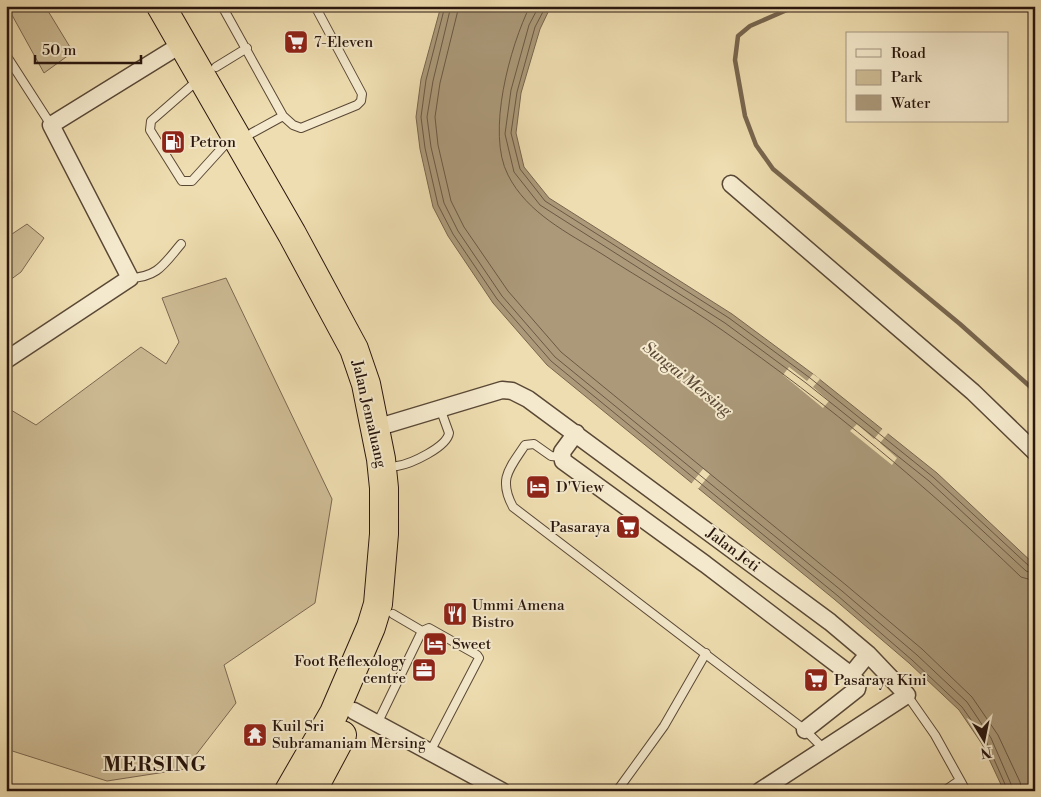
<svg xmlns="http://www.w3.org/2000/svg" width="1041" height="797" font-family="'Libre Bodoni',serif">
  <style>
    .green { fill: #cdbb94; stroke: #7b6851 }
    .water { fill: #ab9979; stroke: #77654e }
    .pier { fill: #eeddb0 }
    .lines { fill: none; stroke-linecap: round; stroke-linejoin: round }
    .shore { stroke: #6a5844; stroke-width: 1 }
    .stream { stroke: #77654e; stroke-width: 4.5 }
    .lane-casing { stroke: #5a4836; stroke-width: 10 }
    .street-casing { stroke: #5a4836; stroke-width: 19 }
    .highway-casing { stroke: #29160e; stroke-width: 30 }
    .lane { stroke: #f4e9cc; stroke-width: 8 }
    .street { stroke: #f4e9cc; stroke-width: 16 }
    .highway { stroke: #eeddb0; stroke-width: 28 }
    .labels { text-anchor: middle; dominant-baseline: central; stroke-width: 4; stroke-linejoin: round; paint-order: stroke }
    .poi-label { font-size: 15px; fill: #29160e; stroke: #f4e9cc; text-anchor: start }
    .street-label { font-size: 15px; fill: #29160e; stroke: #f4e9cc }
    .water-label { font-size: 16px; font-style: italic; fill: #5d4a39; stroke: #f4e9cc }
    .district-label { font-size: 20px; font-weight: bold; letter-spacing: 1px; fill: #29160e; stroke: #f4e9cc }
  </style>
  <rect width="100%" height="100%" fill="#eeddb0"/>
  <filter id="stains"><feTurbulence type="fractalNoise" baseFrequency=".004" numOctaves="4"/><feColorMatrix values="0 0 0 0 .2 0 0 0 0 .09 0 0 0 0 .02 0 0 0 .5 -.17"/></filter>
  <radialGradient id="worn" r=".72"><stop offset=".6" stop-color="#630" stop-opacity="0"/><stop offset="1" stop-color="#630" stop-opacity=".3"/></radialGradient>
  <path class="green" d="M 7,6 L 45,6 L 73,52 L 44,73 Z
    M 27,224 L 44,238 L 21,272 L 6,283 L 6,238 Z
    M 226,278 L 332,499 L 315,603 L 224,665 L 236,703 L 185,769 L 107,781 L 6,749 L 6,407 L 36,425 L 141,347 L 166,364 L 179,342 L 162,298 Z"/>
  <path class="water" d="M 441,6 L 551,6 L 540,29 L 521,93 L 516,133 L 524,167 L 549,198 L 732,314 L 813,374 L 937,473 L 1035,565 L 1035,791 L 1004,791 L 982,744 L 959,710 L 909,663 L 834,599 L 547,365 L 493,303 L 448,236 L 433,207 L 420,149 L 416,117 L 421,79 Z"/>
  <path class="pier" d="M 789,367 L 807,381 L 813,374 L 820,379 L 813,387 L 829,401 L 823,408 L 783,375 Z
    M 857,424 L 874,439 L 884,427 L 889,432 L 880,443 L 897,458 L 892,465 L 850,431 Z
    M 703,469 L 710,474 L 698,489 L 691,484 Z"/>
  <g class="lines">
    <path class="shore" d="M 445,6 L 426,80 L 421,117 L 425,148 L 438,205 L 453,234 L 497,299 L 551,361 L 838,596 L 912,660 L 962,707 L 986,741 L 1008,791
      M 451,6 L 433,81 L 427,117 L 431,147 L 444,203 L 458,231 L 502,296 L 555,357 L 842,591 L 917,655 L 967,702 L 991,738 L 1014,791
      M 459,6 L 440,83 L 435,117 L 438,145 L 451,201 L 464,227 L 508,291 L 561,352 L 846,585 L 922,649 L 972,697 L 998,735 L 1020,782 L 1022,791
      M 530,6 C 510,46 486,133 508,175 C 527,213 568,233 602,254 C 642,280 684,303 722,330 C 828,404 928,487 1021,577 L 1035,581
      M 539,6 L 529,25 L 511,90 L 505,134 L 514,172 L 540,205 L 725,323 L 806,383 L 929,481 L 1026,571 L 1035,574
      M 546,6 L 535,27 L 517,92 L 511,133 L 520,169 L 545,201 L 729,318 L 810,378 L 933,477 L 1029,566 L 1035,568"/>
    <path class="stream" d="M 796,6 L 750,26 L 738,36 L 735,60 L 745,116 L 756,145 L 773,169 L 960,324 L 1035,391"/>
    <defs>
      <path id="lane" d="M 222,6 L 283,116 L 293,125 L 301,128 L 357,105 L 361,101 L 362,94 L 315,6
        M 6,55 L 51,125
        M 216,67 L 247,48
        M 198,80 L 151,121 L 150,130 L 182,181 L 192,181 L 231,138
        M 252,133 L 283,116
        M 130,278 C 158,277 164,264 181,244
        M 561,457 L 551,456 L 534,444 L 525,445 C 509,469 498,479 513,507 L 805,730 L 824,749
        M 397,466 C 411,464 447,447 449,433 L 440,408
        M 393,614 L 422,631
        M 422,631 L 429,628 L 477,655 L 479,658 L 430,752
        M 907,695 L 935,735 L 960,780 L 944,791
        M 377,724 L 422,631
        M 960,780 L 966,791
        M 617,791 L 664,726 L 706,653"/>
      <path id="street" d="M 731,184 L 973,392 L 1035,452
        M 6,360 L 130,278 L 51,125 L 182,44
        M 389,424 L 502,390 L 512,391 L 528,399 L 830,622 L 868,654 L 907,695 L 760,791
        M 576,433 L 562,452 L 563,461 L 705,564 L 851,675 L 868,654
        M 354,711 L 502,791
        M 805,730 L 857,689 L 858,683 L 851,675"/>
      <path id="highway" d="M 161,6 L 292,234 L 354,349 L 366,384 L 381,459 L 384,488 L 384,534 L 378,604 L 371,627 L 334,713 L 289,791
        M 312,791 L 342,735"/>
    </defs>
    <use href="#lane" class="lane-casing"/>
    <use href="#street" class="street-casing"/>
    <use href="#highway" class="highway-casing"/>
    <use href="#lane" class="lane"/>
    <use href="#street" class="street"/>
    <use href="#highway" class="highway"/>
  </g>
  <defs>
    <symbol id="supermarket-square" viewBox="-11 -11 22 22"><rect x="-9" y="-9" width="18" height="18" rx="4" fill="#8f2418" stroke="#f4e9cc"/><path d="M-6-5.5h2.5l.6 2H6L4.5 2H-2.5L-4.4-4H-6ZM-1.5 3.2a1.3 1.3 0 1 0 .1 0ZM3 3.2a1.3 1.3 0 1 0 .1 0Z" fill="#fff"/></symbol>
    <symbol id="fuel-square" viewBox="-11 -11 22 22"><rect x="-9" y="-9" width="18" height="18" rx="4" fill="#8f2418" stroke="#f4e9cc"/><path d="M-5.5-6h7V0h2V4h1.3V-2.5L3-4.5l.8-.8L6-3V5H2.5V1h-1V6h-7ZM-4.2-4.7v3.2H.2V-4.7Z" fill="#fff"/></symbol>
    <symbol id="hotel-square" viewBox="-11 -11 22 22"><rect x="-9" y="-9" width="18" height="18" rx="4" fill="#8f2418" stroke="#f4e9cc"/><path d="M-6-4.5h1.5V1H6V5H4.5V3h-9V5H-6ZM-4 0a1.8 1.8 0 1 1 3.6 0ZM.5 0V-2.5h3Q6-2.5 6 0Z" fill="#fff"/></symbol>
    <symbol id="restaurant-square" viewBox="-11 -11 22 22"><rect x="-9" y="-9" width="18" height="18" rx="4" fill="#8f2418" stroke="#f4e9cc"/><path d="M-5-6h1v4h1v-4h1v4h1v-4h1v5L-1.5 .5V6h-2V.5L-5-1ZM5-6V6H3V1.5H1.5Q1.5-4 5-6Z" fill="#fff"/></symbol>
    <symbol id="office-square" viewBox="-11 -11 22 22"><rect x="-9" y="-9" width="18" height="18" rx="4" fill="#8f2418" stroke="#f4e9cc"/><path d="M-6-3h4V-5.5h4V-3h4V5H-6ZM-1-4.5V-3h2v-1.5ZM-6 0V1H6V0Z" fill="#fff"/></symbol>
    <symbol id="temple-square" viewBox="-11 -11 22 22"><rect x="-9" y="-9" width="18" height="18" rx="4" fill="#8f2418" stroke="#f4e9cc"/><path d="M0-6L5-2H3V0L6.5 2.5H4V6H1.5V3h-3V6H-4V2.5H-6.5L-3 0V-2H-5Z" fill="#fff"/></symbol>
  </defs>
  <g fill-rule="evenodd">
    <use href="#supermarket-square" x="282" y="28" width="28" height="28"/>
    <use href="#fuel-square" x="159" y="128" width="28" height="28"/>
    <use href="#hotel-square" x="524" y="473" width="28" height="28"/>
    <use href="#supermarket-square" x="614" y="513" width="28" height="28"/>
    <use href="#restaurant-square" x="441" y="600" width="28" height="28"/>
    <use href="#hotel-square" x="421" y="630" width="28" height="28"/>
    <use href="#office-square" x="410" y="656" width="28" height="28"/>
    <use href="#supermarket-square" x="802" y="666" width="28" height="28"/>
    <use href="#temple-square" x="241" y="721" width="28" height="28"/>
  </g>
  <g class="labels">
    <g class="poi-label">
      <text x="314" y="42">7-Eleven</text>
      <text x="190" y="142">Petron</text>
      <text x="556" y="487">D'View</text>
      <text x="610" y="527" text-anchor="end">Pasaraya</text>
      <text x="472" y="605">Ummi Amena<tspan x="472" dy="17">Bistro</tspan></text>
      <text x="452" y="644">Sweet</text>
      <text x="406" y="661" text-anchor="end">Foot Reflexology<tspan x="406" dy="17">centre</tspan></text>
      <text x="834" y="680">Pasaraya Kini</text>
      <text x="272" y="726">Kuil Sri<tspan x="272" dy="17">Subramaniam Mersing</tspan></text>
    </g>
    <g class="street-label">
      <text transform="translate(369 414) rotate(77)">Jalan Jemaluang</text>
      <text transform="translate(733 550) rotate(37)">Jalan Jeti</text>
    </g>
    <g class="water-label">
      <text transform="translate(687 379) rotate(39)">Sungai Mersing</text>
    </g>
    <g class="district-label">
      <text x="155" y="765">MERSING</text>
    </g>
  </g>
  <rect width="1041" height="797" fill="none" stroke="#eeddb0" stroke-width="25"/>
  <rect x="8" y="8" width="1026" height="782" fill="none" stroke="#29160e" stroke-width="2.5"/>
  <rect x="12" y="12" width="1016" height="772" fill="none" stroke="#29160e"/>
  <rect x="846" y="32" width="162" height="90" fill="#f4e9cc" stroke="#a39580"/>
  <rect x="856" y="49" width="25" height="8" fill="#f4e9cc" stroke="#a39580"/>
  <text x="891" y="58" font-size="15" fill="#29160e">Road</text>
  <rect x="856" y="70" width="25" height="15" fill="#cdbb94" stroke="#a39580"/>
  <text x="891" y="82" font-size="15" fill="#29160e">Park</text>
  <rect x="856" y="95" width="25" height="15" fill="#ab9979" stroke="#a39580"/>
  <text x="891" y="108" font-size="15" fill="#29160e">Water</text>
  <g transform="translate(984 740) rotate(170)" stroke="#f4e9cc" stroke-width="4" paint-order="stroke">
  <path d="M0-4L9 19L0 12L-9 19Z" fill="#29160e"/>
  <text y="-8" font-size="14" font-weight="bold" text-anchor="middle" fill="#29160e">N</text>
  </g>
  <path d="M35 55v8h106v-8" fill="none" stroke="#29160e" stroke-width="2.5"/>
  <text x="42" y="55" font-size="15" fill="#29160e" stroke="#f4e9cc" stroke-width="4" paint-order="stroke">50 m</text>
  <rect width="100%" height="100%" filter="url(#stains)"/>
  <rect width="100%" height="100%" fill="url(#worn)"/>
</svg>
